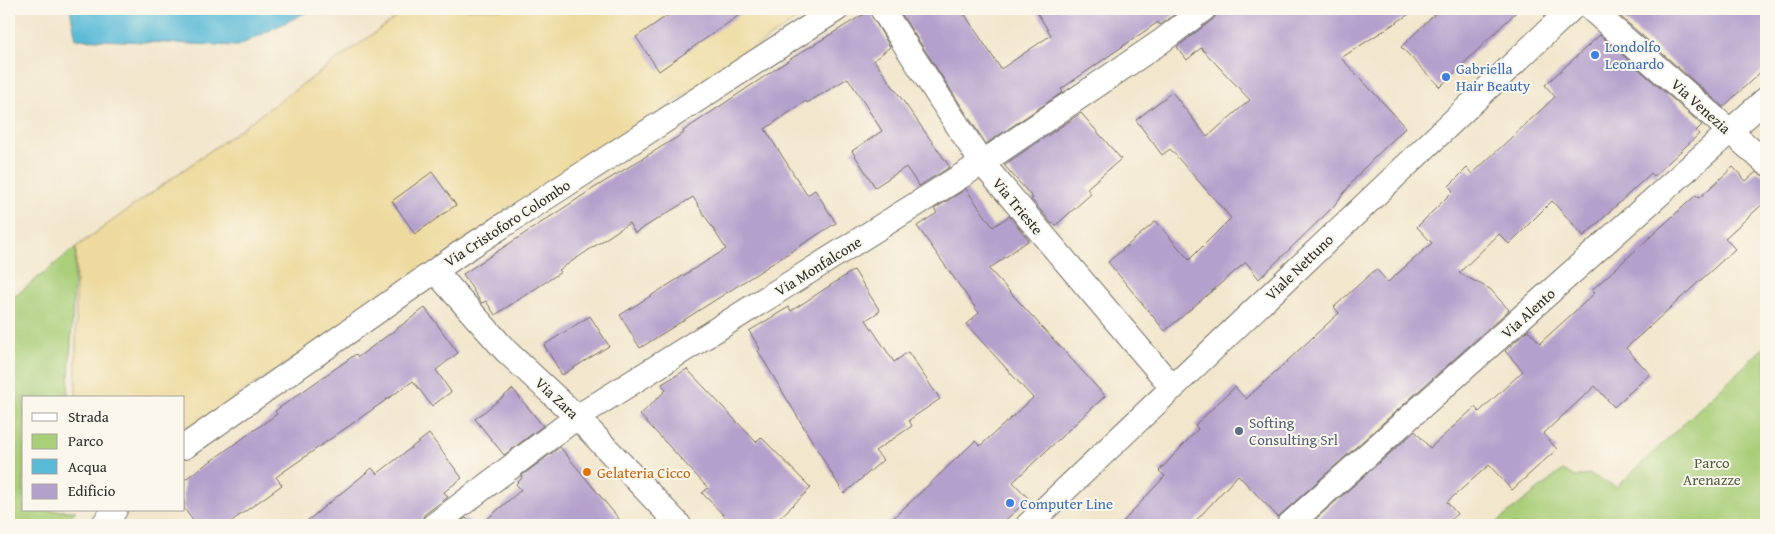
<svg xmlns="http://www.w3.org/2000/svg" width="1775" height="534" font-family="'Gentium Book Plus',serif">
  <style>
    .green { fill: #a9ce78; stroke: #6a7c52 }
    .sand { fill: #eeda9e; stroke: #8c8264 }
    .water { fill: #58bad7; stroke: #427281 }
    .building { fill: #b4a0cc }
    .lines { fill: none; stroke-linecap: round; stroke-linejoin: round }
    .street-casing { stroke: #716c63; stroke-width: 26 }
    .street { stroke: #fff; stroke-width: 24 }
    .shop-dot { fill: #3f7fe0; stroke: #fbf7ec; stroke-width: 2 }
    .service-dot { fill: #5c6f8a; stroke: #fbf7ec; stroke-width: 2 }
    .food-dot { fill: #e8710a; stroke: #fbf7ec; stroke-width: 2 }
    .labels { text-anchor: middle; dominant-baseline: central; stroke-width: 4; stroke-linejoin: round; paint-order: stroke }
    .shop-label { font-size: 15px; fill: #366cbe; stroke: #fbf7ec; text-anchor: start }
    .street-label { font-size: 15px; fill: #2b2b2b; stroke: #fbf7ec }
    .service-label { font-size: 15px; fill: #4e5e75; stroke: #fbf7ec; text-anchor: start }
    .park-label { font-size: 15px; fill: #515c42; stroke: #fbf7ec }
    .food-label { font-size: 15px; fill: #c56008; stroke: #fbf7ec; text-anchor: start }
  </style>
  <rect width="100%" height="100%" fill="#fbf7ec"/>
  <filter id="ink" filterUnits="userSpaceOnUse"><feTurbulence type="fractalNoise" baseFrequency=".02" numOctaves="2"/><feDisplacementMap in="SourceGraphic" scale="10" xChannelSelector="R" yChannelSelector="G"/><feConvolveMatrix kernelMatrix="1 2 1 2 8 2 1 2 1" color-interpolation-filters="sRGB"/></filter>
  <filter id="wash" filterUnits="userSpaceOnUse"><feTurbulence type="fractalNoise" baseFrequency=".0096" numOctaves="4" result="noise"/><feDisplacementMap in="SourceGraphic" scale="20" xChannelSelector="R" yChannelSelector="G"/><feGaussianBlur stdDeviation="1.12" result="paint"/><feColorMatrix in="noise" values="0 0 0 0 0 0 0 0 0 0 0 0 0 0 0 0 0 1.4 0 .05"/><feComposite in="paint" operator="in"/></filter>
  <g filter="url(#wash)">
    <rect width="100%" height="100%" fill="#f2e6cc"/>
    <path class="green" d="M 76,247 L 68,398 L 24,398 L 24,510 L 76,511 L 62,525 L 9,525 L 9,301 Z
      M 1764,347 L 1766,350 L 1766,525 L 1493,525 L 1563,470 L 1575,477 L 1589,474 L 1617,487 Z"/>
    <path class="sand" d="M 408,9 L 812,9 L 184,432 L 184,398 L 76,398 L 76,247 Z"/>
    <path class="water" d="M 70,9 L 313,9 L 238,46 L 76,39 Z"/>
    <g id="blocks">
      <path class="building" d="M 677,9 L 748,9 L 659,71 L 636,37 Z
        M 898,9 L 961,9 L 1001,69 L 1051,35 L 1035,9 L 1182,9 L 1160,25 L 1158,22 L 1061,89 L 1063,92 L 986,144 Z
        M 1218,9 L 1417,9 L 1341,58 L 1406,127 L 1362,170 L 1332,208 L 1259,279 L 1246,262 L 1165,331 L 1108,262 L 1156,221 L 1189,260 L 1231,218 L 1170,149 L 1162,155 L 1136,120 L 1172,92 L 1207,137 L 1250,100 L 1201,48 L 1187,60 L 1177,47 L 1212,20 L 1216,15 Z
        M 1440,9 L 1519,9 L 1440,87 L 1401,47 Z
        M 1630,9 L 1766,9 L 1766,67 L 1723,107 L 1621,17 Z
        M 869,11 L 890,47 L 874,60 L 950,167 L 919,186 L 906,167 L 875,187 L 852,151 L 882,131 L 848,78 L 807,103 L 806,101 L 765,129 L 807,195 L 815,190 L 836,223 L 640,348 L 620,315 L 726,249 L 693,197 L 635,233 L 629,223 L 559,270 L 561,272 L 495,315 L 486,301 L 482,303 L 480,301 L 463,274 L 591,190 L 684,133 L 683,131 L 792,58 Z
        M 1600,35 L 1702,125 L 1696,131 L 1699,134 L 1654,176 L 1651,173 L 1584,236 L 1552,201 L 1509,244 L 1499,234 L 1459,273 L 1490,289 L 1509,310 L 1278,517 L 1238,475 L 1192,525 L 1120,525 L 1165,476 L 1159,471 L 1198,429 L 1195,425 L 1235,387 L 1246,399 L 1339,313 L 1334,307 L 1376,269 L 1388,282 L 1432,243 L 1417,227 L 1453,191 L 1449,186 L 1467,168 L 1472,174 L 1555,97 L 1545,85 Z
        M 1081,113 L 1121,159 L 1087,188 L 1091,194 L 1056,225 L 1054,223 L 1052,224 L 1031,199 L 1033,198 L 1004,165 Z
        M 1733,167 L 1746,181 L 1756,172 L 1766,176 L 1766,201 L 1725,238 L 1735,249 L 1626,348 L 1650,374 L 1614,407 L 1595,386 L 1543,434 L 1557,449 L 1512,490 L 1489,465 L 1447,502 L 1457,514 L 1444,525 L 1309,525 L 1415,431 L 1430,448 L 1475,407 L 1479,412 L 1523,371 L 1505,351 L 1528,330 L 1540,343 L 1595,293 L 1592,290 L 1696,195 L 1699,198 Z
        M 432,172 L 456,205 L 415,234 L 392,201 Z
        M 966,189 L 993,227 L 1009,216 L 1029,240 L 989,269 L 1105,396 L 1013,482 L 1029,499 L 1000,525 L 886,525 L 975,441 L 980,446 L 1033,398 L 966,324 L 979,313 L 917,226 L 937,213 L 934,209 Z
        M 854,270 L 880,311 L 866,320 L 894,362 L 908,352 L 940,399 L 909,420 L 912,426 L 875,451 L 883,460 L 844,494 L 758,351 L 760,349 L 749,331 L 789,307 L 791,311 Z
        M 425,308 L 458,353 L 436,370 L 451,392 L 432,406 L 413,381 L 276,477 L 282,485 L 226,525 L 196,525 L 184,508 L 184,480 L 277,414 L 275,411 L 356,354 L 358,357 Z
        M 590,316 L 609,346 L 562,375 L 544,345 Z
        M 687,369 L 756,442 L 761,437 L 811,488 L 772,525 L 733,525 L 702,493 L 708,488 L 640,415 L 666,390 L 662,384 Z
        M 513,389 L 543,426 L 504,455 L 475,419 Z
        M 429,434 L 462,478 L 444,492 L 448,497 L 425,514 L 422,519 L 420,525 L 302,525 L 372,468 L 377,474 Z
        M 560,447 L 624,525 L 480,525 L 521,490 L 516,484 L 522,478 L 521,476 Z
        M 466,518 L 473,525 L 456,525 Z"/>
    </g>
  </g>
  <g filter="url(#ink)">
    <use href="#blocks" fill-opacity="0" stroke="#716c63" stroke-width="1"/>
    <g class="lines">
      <defs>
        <path id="street" d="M 882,9 L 982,163 L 1173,388
          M 1591,9 L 1766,163
          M 435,271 L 506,351 L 577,417 L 679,525
          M 184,447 L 459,254 L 837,9
          M 103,525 L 115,510
          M 434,525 L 577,417 L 982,163 L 1159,43 L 1204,9
          M 1028,525 L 1571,9
          M 1289,525 L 1766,99"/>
      </defs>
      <use href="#street" class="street-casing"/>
      <use href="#street" class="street"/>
    </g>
  </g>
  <g class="shop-dot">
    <circle cx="1595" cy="55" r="5"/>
    <circle cx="1446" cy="77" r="5"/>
    <circle cx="1010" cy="503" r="5"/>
  </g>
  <circle class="service-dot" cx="1239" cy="431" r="5"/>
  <circle class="food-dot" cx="587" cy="472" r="5"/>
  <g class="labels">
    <g class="shop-label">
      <text x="1605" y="46">Londolfo<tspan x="1605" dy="17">Leonardo</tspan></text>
      <text x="1456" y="68">Gabriella<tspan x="1456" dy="17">Hair Beauty</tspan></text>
      <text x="1020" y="503">Computer Line</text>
    </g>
    <g class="street-label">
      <text transform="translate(1701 106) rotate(42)">Via Venezia</text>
      <text transform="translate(1018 206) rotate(50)">Via Trieste</text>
      <text transform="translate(507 223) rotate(-33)">Via Cristoforo Colombo</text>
      <text transform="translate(818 266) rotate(-32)">Via Monfalcone</text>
      <text transform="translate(1299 267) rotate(-44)">Viale Nettuno</text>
      <text transform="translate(1528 313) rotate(-42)">Via Alento</text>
      <text transform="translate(557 398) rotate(43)">Via Zara</text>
    </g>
    <g class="service-label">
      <text x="1249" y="422">Softing<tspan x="1249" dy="17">Consulting Srl</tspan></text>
    </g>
    <g class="park-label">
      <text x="1712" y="462">Parco<tspan x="1712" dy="17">Arenazze</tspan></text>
    </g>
    <g class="food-label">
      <text x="597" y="472">Gelateria Cicco</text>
    </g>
  </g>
  <rect width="1775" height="534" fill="none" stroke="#fbf7ec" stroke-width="30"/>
  <rect x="22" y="396" width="162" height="115" fill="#fbf7ec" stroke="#a8a59f"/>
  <rect x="32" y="413" width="25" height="8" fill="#ffffff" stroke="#a8a59f"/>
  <text x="68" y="422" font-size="15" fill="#2b2b2b">Strada</text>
  <rect x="32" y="434" width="25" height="15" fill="#a9ce78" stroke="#a8a59f"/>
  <text x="68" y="446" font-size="15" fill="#2b2b2b">Parco</text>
  <rect x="32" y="459" width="25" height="15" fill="#58bad7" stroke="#a8a59f"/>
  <text x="68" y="472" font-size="15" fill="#2b2b2b">Acqua</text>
  <rect x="32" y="484" width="25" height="15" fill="#b4a0cc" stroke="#a8a59f"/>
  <text x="68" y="496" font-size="15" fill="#2b2b2b">Edificio</text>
</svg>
